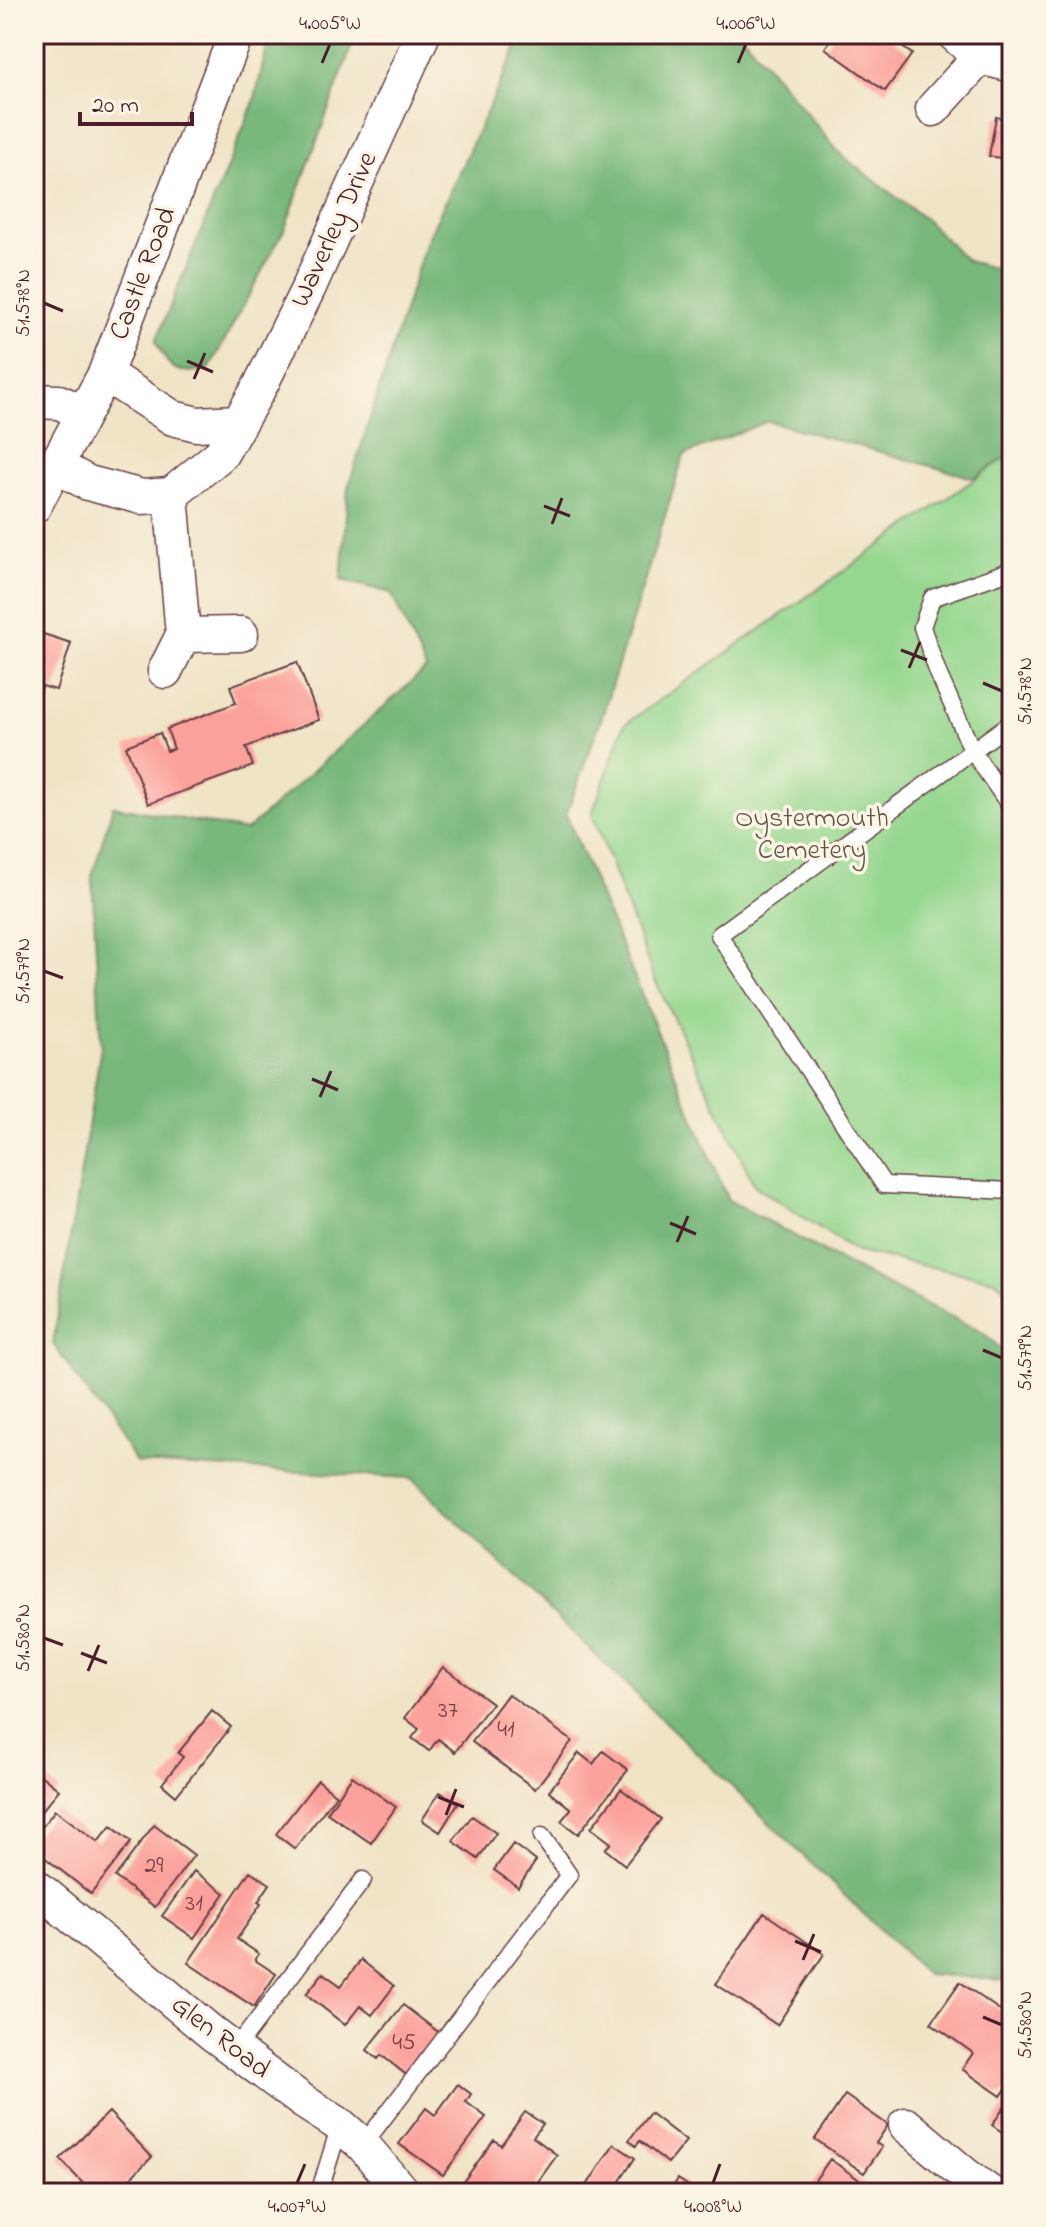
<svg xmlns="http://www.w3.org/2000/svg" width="1046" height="2227" font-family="'Indie Flower',sans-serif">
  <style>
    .green { fill: #95d78f; stroke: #707b5d; stroke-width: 2 }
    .forest { fill: #78b87a; stroke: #616c52; stroke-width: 2 }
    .building { fill: #fba19c }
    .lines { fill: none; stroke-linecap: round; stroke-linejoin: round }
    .service-casing { stroke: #633d42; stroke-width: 19 }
    .minor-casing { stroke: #633d42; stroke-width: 37 }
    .service { stroke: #fff; stroke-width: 16 }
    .minor { stroke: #fff; stroke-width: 34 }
    .ticks { fill: none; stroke: #4a1f2b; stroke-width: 3 }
    .labels { text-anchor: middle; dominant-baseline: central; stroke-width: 7; stroke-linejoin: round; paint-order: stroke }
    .number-label { font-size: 24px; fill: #764047 }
    .street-label { font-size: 28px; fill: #4a1f2b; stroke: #fcf5e5 }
    .park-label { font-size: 28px; fill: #605649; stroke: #fcf5e5 }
    .neatline { fill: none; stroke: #4a1f2b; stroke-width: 3 }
    .ticks-label { font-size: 20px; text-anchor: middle; fill: #4a1f2b }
  </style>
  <rect width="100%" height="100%" fill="#fcf5e5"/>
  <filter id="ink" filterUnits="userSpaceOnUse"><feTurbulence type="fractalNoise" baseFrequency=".0125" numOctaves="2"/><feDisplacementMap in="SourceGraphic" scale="16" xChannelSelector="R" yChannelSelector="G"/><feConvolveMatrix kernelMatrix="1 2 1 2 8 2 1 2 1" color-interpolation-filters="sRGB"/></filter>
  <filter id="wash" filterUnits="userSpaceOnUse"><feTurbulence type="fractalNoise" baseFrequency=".006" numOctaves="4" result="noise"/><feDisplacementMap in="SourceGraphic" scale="32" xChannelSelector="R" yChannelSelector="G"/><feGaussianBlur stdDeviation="1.8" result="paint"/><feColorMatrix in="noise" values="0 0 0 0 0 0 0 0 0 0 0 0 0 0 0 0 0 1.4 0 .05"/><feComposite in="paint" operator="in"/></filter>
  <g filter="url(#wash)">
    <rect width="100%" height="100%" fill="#f0e4c7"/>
    <path class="green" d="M 1012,453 L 1012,1295 L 995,1280 L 857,1252 L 755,1186 L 654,978 L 592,814 L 624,725 Z"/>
    <path class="forest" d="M 270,34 L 356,34 L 285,228 L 209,369 C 178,375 169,372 156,341 L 254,102 Z
      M 523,34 L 741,34 L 840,154 L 927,221 L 967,261 L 1012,273 L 1012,453 L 974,478 L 768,421 L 684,455 L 601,719 L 566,815 L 728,1200 L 863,1273 L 982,1332 L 1012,1358 L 1012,1981 L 926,1974 L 412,1478 L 137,1463 L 53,1344 L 101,1047 L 92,876 L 113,806 L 246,831 L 426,669 L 391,593 L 341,580 L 348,488 L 425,245 Z"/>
    <g id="blocks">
      <path class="building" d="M 835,34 L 884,34 L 912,54 L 885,91 L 825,48 Z
        M 996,117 L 1012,120 L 1012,160 L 989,156 Z
        M 34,631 L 71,643 L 56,690 L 42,686 L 37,703 L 34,703 Z
        M 297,662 L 319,720 L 246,747 L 253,766 L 148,804 L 126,746 L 160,733 L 167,751 L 174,749 L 167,729 L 236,703 L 230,686 Z
        M 443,1667 L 492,1703 L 455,1752 L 438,1739 L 429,1751 L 412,1738 L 419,1729 L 405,1718 Z
        M 508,1694 L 572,1741 L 535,1789 L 472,1742 Z
        M 212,1711 L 231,1727 L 176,1796 L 162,1784 L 183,1757 L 178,1753 Z
        M 603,1751 L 628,1770 L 578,1834 L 561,1821 L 571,1809 L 549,1791 L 579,1753 L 593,1764 Z
        M 34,1770 L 59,1790 L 34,1820 Z
        M 352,1776 L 396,1807 L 371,1843 L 327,1813 Z
        M 318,1780 L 336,1795 L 295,1849 L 276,1834 Z
        M 621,1789 L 661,1819 L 625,1865 L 605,1849 L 611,1843 L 591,1828 Z
        M 440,1792 L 458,1803 L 440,1832 L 422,1820 Z
        M 55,1810 L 98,1842 L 111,1826 L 131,1842 L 91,1894 L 34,1849 L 34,1838 Z
        M 472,1816 L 496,1833 L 478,1859 L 453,1841 Z
        M 154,1825 L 194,1855 L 155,1907 L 115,1877 Z
        M 513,1844 L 536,1861 L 518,1887 L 494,1870 Z
        M 194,1871 L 225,1893 L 194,1938 L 162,1916 Z
        M 250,1871 L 270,1884 L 258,1902 L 261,1904 L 237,1939 L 259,1954 L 255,1960 L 276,1974 L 254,2007 L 188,1963 Z
        M 764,1913 L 824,1954 L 777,2025 L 716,1984 Z
        M 361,1960 L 394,1986 L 372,2015 L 360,2006 L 345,2025 L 306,1994 L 323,1973 L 341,1986 Z
        M 960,1982 L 1012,2019 L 1012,2080 L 1001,2096 L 962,2069 L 973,2053 L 931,2023 Z
        M 403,2005 L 442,2035 L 409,2077 L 381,2055 L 378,2059 L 367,2050 Z
        M 458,2084 L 471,2094 L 466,2102 L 486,2117 L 443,2175 L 399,2144 L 426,2108 L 435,2115 Z
        M 845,2095 L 888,2125 L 876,2143 L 882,2147 L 864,2173 L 815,2139 Z
        M 1012,2096 L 1012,2139 L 992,2125 Z
        M 109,2112 L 152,2157 L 125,2183 L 134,2193 L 92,2193 L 60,2159 Z
        M 525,2112 L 543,2124 L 533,2137 L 557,2155 L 530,2193 L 470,2193 L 460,2186 L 494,2140 L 501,2145 Z
        M 650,2113 L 686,2141 L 668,2163 L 640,2141 L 636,2146 L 629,2140 Z
        M 614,2144 L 635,2158 L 616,2187 L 625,2193 L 582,2193 Z
        M 830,2159 L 872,2189 L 870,2193 L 806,2193 Z
        M 678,2179 L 699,2193 L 669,2193 Z"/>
    </g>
  </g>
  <g filter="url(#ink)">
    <use href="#blocks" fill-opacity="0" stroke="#633d42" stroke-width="2"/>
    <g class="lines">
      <defs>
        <path id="service" d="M 1012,570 L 932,598 L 922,627 L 938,673 L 973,752 L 1012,809
          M 1012,722 L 719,935 L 884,1185 L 1012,1191
          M 235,2050 L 363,1880
          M 363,2145 L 569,1875 L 542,1836
          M 319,2193 L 340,2125"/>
        <path id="minor" d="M 954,34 L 980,57 L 1012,65
          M 933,109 L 980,57
          M 105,374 L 173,418 L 197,424 L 238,422
          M 34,401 L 59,402 L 84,413
          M 55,465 L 88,483 L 142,497 L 171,495 L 221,454 L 260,386 L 308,289 L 423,34
          M 34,506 L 105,374 L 236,34
          M 183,635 L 241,634
          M 165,671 L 183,635 L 171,495
          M 34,1885 L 213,2034 L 304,2102 L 340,2125 L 363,2145 L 403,2193
          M 906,2125 L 964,2174 L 990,2193"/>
      </defs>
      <use href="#service" class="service-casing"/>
      <use href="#minor" class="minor-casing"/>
      <use href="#service" class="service"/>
      <use href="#minor" class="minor"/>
    </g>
  </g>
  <path class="ticks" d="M 322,63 L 330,44M 738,63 L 746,44M 44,303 L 63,311M 187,361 L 213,372M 194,379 L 205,353M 544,506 L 570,516M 552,524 L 562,498M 901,650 L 927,660M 909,668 L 920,642M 983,683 L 1002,691M 44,971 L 63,978M 312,1079 L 338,1090M 320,1097 L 331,1071M 670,1223 L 696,1234M 677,1242 L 688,1216M 983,1350 L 1002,1358M 44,1638 L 63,1645M 81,1653 L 107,1663M 88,1671 L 99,1645M 438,1797 L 464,1807M 446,1815 L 456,1789M 795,1941 L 821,1952M 803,1960 L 814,1934M 983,2017 L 1002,2025M 297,2183 L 305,2164M 713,2183 L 720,2164"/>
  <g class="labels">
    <g class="number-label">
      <text x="448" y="1711">37</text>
      <text x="506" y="1730">41</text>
      <text x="154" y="1866">29</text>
      <text x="194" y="1904">31</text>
      <text x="404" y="2043">45</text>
    </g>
    <g class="street-label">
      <text transform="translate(335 230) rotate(-65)">Waverley Drive</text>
      <text transform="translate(144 274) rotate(-69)">Castle Road</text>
      <text transform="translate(220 2038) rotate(38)">Glen Road</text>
    </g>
    <g class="park-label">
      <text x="812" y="819">Oystermouth<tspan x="812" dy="32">Cemetery</tspan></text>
    </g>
  </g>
  <rect width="1046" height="2227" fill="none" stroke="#fcf5e5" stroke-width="88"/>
  <path d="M80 112v12h112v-12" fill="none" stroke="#4a1f2b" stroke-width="4"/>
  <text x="92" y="112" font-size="24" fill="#4a1f2b" stroke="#fcf5e5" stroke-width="6" paint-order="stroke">20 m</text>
  <rect x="44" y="44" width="958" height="2139" class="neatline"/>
  <g class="ticks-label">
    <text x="330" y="29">4.005°W</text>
    <text x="746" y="29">4.006°W</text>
    <text transform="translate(22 303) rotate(-90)" y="7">51.578°N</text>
    <text transform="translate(1024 691) rotate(-90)" y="7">51.578°N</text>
    <text transform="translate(22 971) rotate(-90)" y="7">51.579°N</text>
    <text transform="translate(1024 1358) rotate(-90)" y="7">51.579°N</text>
    <text transform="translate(22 1638) rotate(-90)" y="7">51.580°N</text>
    <text transform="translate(1024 2025) rotate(-90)" y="7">51.580°N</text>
    <text x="297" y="2212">4.007°W</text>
    <text x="713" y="2212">4.008°W</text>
  </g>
</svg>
